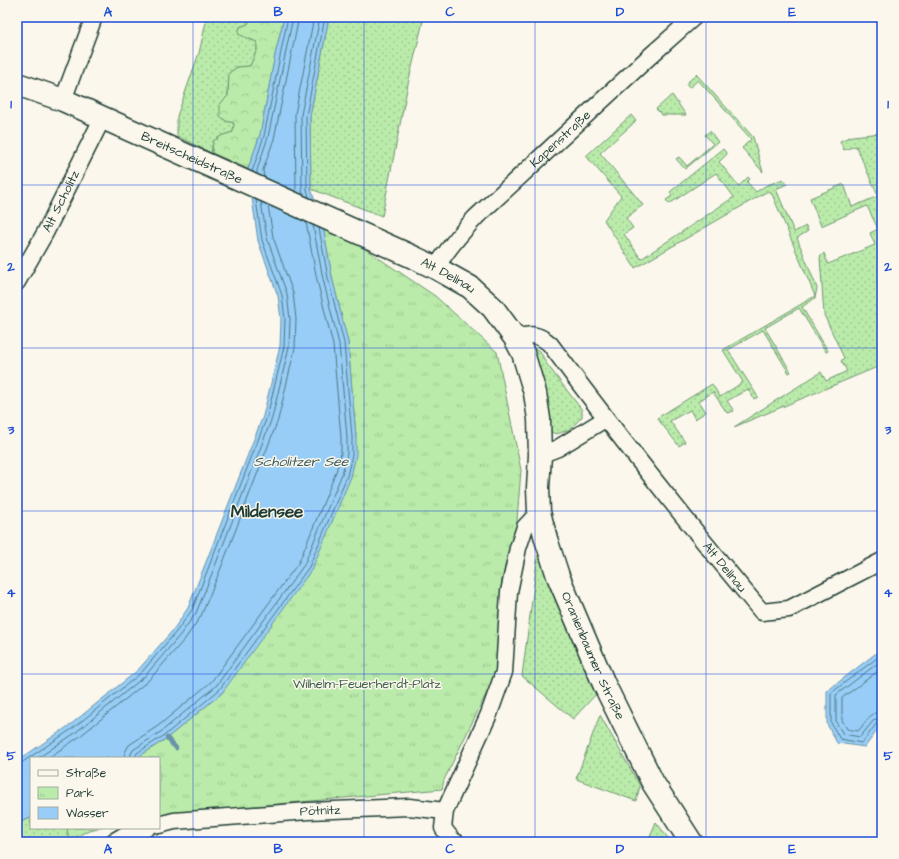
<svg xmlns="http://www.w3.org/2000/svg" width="899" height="859" font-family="'Architects Daughter',sans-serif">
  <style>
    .grass { fill: url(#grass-dots); stroke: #6c946f }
    .forest { fill: url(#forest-crowns); stroke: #6c946f }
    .park { fill: url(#park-tufts); stroke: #6c946f }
    .water { fill: #97cdf6; stroke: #6793a8 }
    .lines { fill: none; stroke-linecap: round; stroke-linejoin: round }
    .shore { stroke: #4f7782; stroke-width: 1 }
    .stream { stroke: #6793a8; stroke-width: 4.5 }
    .street-casing { stroke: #1f3d34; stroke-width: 19 }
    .secondary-casing { stroke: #1f3d34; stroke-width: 25 }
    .street { stroke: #fbf7ec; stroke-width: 16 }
    .secondary { stroke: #fbf7ec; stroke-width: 22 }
    .grid { fill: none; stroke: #1d4ed8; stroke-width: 1; stroke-opacity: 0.55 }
    .labels { text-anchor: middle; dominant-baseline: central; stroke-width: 3; stroke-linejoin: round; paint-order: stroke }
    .street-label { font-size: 13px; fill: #1f3d34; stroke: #fbf7ec }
    .park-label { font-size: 13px; fill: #3e604c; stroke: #fbf7ec }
    .water-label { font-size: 14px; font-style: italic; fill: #375a5b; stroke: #fbf7ec }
    .district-label { font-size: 17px; font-weight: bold; fill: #1f3d34; stroke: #fbf7ec }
    .neatline { fill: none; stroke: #1d4ed8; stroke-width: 1.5 }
    .grid-label { font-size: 13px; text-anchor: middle; font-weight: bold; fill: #1d4ed8 }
  </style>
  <defs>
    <pattern id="grass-dots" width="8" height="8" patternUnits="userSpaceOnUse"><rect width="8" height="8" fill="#baebaa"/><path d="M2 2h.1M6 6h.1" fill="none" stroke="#9fca93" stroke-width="1.8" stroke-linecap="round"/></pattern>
    <pattern id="forest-crowns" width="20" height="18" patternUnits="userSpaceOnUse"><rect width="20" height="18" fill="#baebaa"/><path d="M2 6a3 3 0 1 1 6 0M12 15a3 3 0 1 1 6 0" fill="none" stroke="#9fca93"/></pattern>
    <pattern id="park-tufts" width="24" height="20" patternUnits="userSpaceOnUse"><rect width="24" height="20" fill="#baebaa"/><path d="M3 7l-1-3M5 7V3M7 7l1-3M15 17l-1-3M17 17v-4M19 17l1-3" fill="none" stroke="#9fca93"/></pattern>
  </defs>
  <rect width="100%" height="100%" fill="#fbf7ec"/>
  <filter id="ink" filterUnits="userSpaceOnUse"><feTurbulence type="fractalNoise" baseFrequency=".025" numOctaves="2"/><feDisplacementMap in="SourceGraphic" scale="8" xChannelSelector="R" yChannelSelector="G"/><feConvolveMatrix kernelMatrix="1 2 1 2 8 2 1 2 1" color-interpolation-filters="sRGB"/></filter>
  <g filter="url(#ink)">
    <path class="grass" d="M 207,17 L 250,17 L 248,24 L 240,27 L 246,38 L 257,42 L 257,50 L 250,66 L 237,67 L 229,73 L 226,121 L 234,123 L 233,132 L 223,135 L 213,141 L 211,153 L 177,136 L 177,116 L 199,53 Z
      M 329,17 L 424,17 L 408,84 L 382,216 L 311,189 L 310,116 Z
      M 696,74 L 753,137 L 763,172 L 742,148 L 751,139 L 698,80 L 689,88 L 686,84 Z
      M 672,95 L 686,115 L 662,115 L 656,109 Z
      M 631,115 L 636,121 L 600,153 L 643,205 L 626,218 L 633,228 L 624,234 L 641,259 L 734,197 L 716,173 L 669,204 L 666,200 L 672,196 L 670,192 L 723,149 L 727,154 L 719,162 L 739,186 L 748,177 L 750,179 L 747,182 L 756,192 L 765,186 L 783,179 L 787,184 L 776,189 L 794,232 L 806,226 L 808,231 L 797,238 L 817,288 L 815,298 L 802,307 L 828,351 L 826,352 L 799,308 L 765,328 L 791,372 L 789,373 L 763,330 L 728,350 L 758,397 L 754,399 L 748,389 L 727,401 L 734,411 L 727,413 L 713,392 L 699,401 L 706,412 L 695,419 L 690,410 L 670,421 L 685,442 L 679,446 L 657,418 L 712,384 L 720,397 L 743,382 L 723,350 L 815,296 L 772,194 L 768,191 L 635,268 L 604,220 L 621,196 L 586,156 Z
      M 710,131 L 718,142 L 685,169 L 676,159 L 679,157 L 687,166 L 713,144 L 705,135 Z
      M 882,133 L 882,365 L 734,427 L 821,372 L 826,381 L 847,371 L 841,361 L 844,358 L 824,315 L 820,257 L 824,253 L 828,264 L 875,245 L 870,233 L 878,229 L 867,206 L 821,226 L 810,198 L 844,184 L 852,207 L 878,196 L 856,146 L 844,150 L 840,141 L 852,136 Z
      M 535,349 L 537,349 L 540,351 L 546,363 L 582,410 L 582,417 L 569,430 L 556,434 L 549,431 L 532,351 Z
      M 538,555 L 597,693 L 573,719 L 522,676 Z
      M 600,715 L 640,786 L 636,801 L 576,779 Z
      M 31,818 L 31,828 L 67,828 L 69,842 L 17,842 L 17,823 Z
      M 656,822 L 671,842 L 648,842 Z"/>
    <path class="forest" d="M 250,17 L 284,17 L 275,55 L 260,135 L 248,169 L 212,153 L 213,141 L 223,135 L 233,132 L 234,123 L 226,121 L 220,116 L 220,104 L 228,96 L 229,73 L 237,67 L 250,66 L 257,50 L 257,42 L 238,34 L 240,27 L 248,24 Z"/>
    <path class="park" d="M 322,220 L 435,296 L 497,352 L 521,470 L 516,533 L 502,579 L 495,676 L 444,780 L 442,789 L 159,815 L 159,758 L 137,758 L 167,738 L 222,693 L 356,437 L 348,343 L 332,277 Z
      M 67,828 L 101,828 L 83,833 L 69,842 Z"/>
    <path class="water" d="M 284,17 L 329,17 L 310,116 L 311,189 L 322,220 L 332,277 L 348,342 L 356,437 L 356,455 L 351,477 L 312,569 L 222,693 L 167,738 L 137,758 L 31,758 L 31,818 L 17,823 L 17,761 L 70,725 L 138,670 L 173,630 L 188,608 L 263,416 L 280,346 L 281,319 L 278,296 L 258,241 L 248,169 L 260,135 L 275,55 Z
      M 882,653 L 882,724 L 865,747 L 837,743 L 827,724 L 827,691 L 875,654 Z"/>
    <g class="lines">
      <path class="shore" d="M 252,172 L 264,136 L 288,17
        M 257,174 L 257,170 L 268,137 L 293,17
        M 264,177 L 263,170 L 274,139 L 299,17
        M 296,191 L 295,114 L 314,17
        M 303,194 L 302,189 L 301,115 L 320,17
        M 309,197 L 307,189 L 306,116 L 325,17
        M 882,657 L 877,658 L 831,693 L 831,723 L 840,739 L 862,743 L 877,723 L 882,722
        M 882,662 L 878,663 L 836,695 L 836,722 L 843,734 L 860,737 L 874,720 L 882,717
        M 882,668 L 842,698 L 842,720 L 847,729 L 858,731 C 866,723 869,712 882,711
        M 38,758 L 75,733 L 145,676 L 180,635 L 196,613 L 215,566 L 272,418 L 289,347 L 290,319 L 287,294 L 267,238 L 261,202
        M 48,758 L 79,737 L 149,680 L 185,639 L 201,616 L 221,568 L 278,420 L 295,348 L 296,319 L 293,293 L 273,237 L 268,205
        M 124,758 L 125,752 L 129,745 L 158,726 L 211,682 L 299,562 L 336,472 L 341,453 L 341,437 L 333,345 L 317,280 L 306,222
        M 130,758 L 131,754 L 133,750 L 162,731 L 216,686 L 304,565 L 342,474 L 347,454 L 347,437 L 339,344 L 323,279 L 313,225
        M 135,758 L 137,753 L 165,735 L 219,690 L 309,567 L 347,476 L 352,455 L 352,437 L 344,343 L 328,278 L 319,228
        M 17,764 L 21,763 L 72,729 L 141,673 L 176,632 L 192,610 L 267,417 L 284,347 L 285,319 L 282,295 L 262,240 L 256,200"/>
      <path class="stream" d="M 167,738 L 176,748"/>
      <defs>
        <g id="street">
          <path d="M 63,100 L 94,17"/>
          <path id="s1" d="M 436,268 C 447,249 461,233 476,217 L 649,57 L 694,17"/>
          <path id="s2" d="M 17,282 L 45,233 L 102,119"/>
          <path id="s3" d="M 515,338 C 531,334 537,333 550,344 C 618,436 689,525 762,612 L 789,609 L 882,561"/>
          <path d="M 540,455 L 558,448 L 605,419"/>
          <path id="s4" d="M 159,825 L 174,821 L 308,811 L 409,807 L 445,811"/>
          <path d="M 113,842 L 128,833 L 147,828"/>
          <path d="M 456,842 L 453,841 L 443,828 L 445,811 L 489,714 L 504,672 L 509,592 L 518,548 L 525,527 L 539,512"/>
        </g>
        <g id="secondary">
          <path id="s5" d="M 17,84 L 63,100 L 413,257 L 436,268 L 470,287 L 493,308 L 515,338 L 523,353 L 535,393 L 539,419 L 540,455 L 538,488 L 539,512 L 546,539 L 558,576 L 604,684 L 653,783 L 691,842"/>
        </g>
      </defs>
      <use href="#street" class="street-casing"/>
      <use href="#secondary" class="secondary-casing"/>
      <use href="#street" class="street"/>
      <use href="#secondary" class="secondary"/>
    </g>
  </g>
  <path class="grid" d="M 193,17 L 193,842M 364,17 L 364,842M 535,17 L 535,842M 706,17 L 706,842M 17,185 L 882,185M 17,348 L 882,348M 17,511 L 882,511M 17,674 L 882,674"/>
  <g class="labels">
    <g class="street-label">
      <text stroke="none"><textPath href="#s1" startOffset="180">Kapenstraße</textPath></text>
      <text stroke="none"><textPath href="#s5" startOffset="190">Breitscheidstraße</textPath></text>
      <text stroke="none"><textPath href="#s2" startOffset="92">Alt Scholitz</textPath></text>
      <text stroke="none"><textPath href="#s5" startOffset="472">Alt Dellnau</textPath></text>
      <text stroke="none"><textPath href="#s3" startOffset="321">Alt Dellnau</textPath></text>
      <text stroke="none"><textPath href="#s5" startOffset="897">Oranienbaumer Straße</textPath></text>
      <text stroke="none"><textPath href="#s4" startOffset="162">Pötnitz</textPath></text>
    </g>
    <g class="park-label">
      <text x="367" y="684">Wilhelm-Feuerherdt-Platz</text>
    </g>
    <g class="water-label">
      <text x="301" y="462">Scholitzer See</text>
    </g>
    <g class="district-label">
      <text x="267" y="512">Mildensee</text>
    </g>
  </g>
  <rect width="899" height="859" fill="none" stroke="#fbf7ec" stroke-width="44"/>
  <rect x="30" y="757" width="130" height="72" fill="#fbf7ec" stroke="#a3ada2"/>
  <rect x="38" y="770" width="20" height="6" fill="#fbf7ec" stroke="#a3ada2"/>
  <text x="66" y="777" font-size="12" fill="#1f3d34">Straße</text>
  <rect x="38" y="787" width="20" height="12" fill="url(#park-tufts)" stroke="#a3ada2"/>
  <text x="66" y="797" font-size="12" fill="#1f3d34">Park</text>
  <rect x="38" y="807" width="20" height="12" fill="#97cdf6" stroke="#a3ada2"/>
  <text x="66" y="817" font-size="12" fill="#1f3d34">Wasser</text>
  <rect x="22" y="22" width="855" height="815" class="neatline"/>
  <g class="grid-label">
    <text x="108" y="16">A</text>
    <text x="278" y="16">B</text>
    <text x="450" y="16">C</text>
    <text x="620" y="16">D</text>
    <text x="792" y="16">E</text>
    <text x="11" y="108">1</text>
    <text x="888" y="108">1</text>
    <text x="11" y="271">2</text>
    <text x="888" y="271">2</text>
    <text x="11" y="434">3</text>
    <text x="888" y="434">3</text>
    <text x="11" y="597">4</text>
    <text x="888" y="597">4</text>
    <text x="11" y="760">5</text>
    <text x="888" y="760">5</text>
    <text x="108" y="853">A</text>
    <text x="278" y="853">B</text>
    <text x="450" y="853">C</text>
    <text x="620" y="853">D</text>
    <text x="792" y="853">E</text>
  </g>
</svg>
